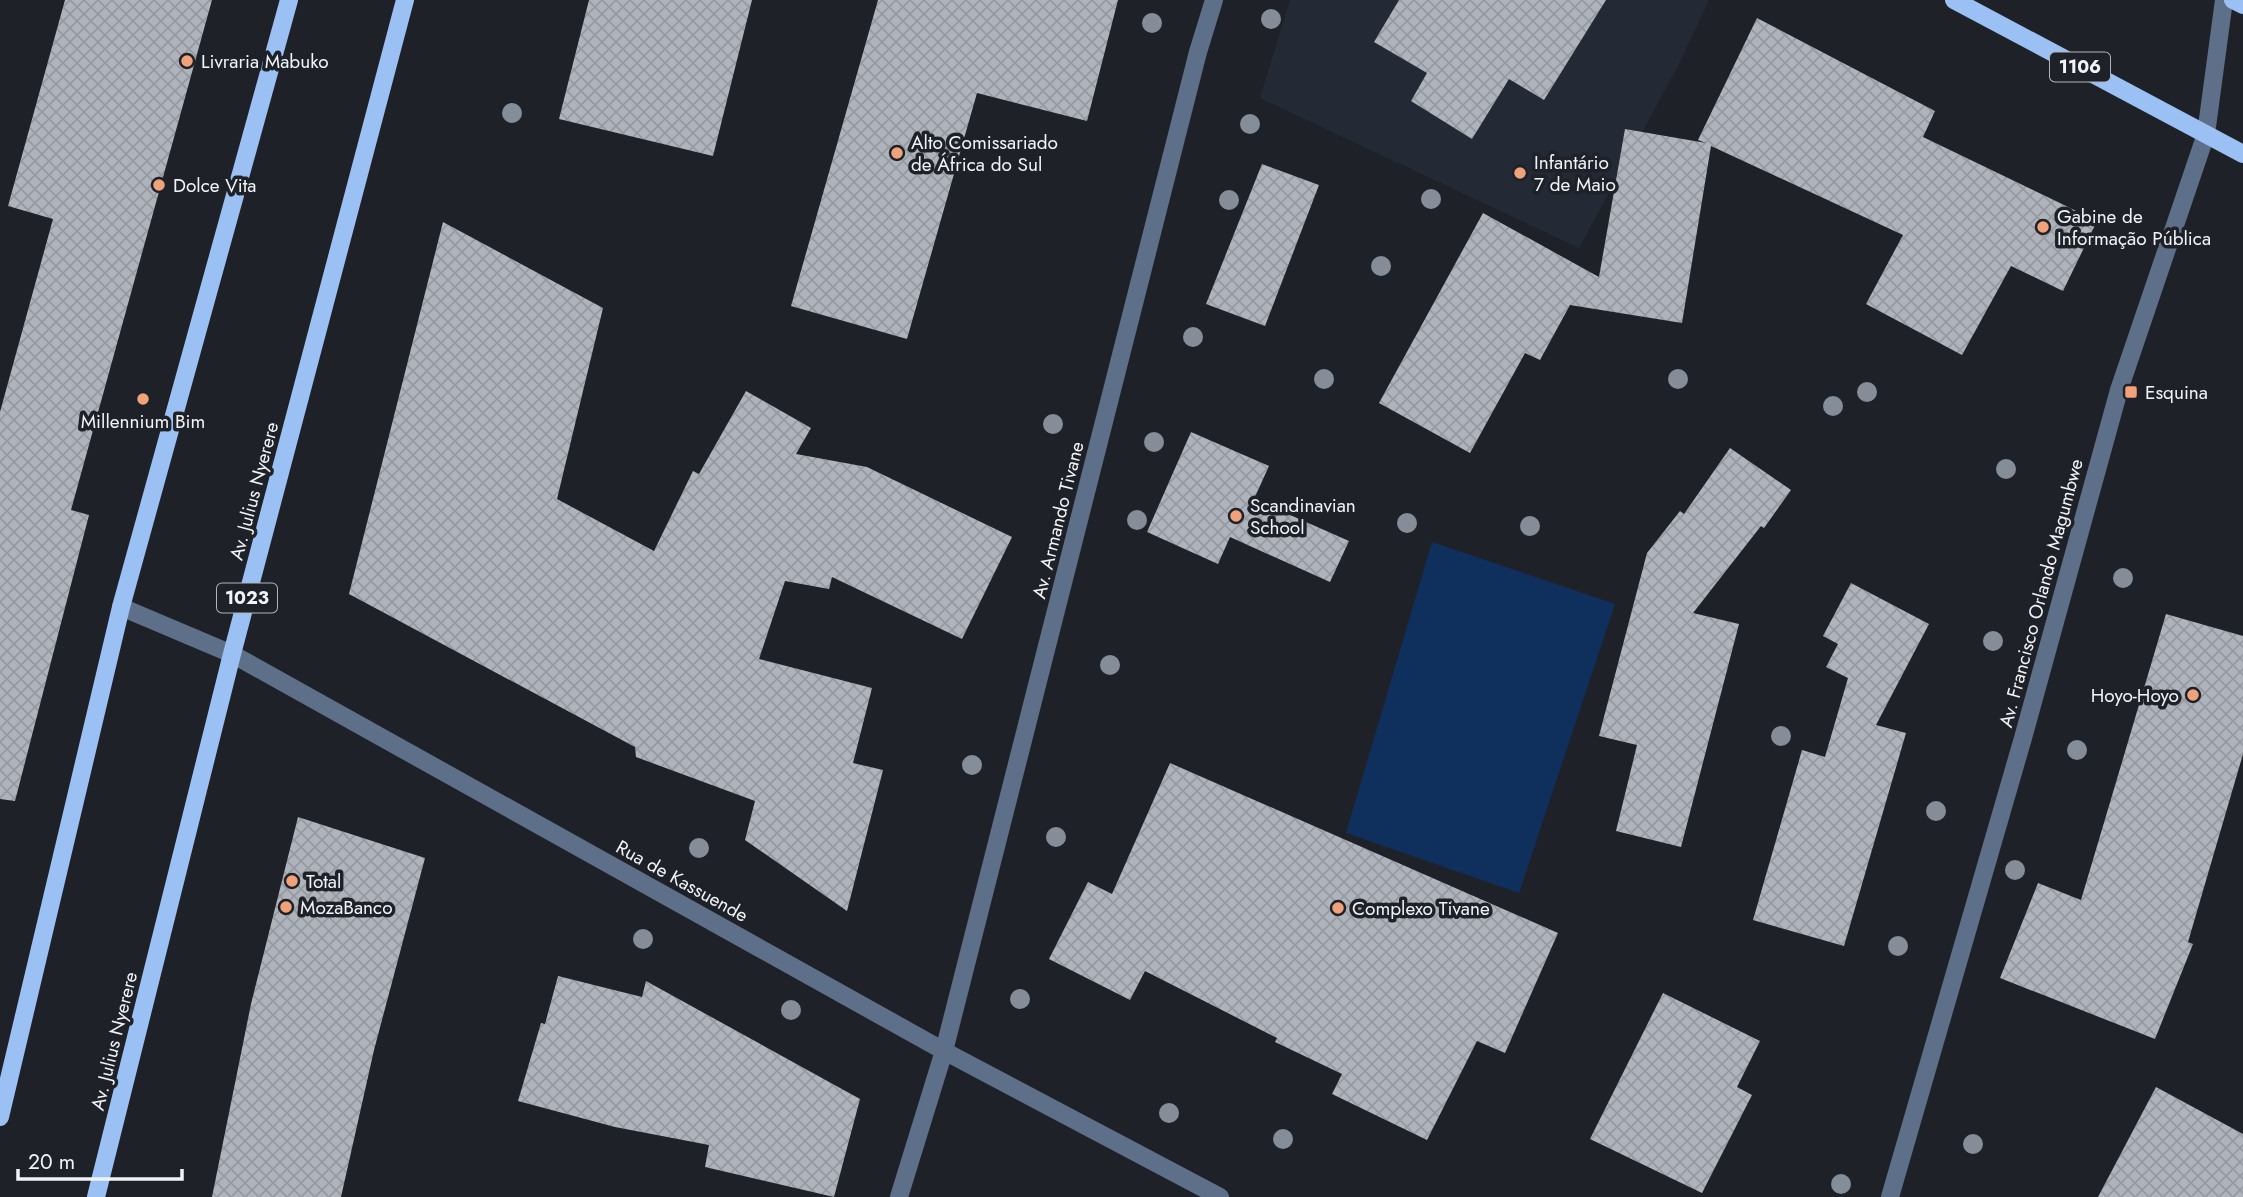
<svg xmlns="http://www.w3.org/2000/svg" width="2243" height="1197" font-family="Jost,sans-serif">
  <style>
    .built { fill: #232a35 }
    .grass { fill: #0f305d }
    .building { fill: url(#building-cross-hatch) }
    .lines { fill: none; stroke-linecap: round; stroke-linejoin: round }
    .minor { stroke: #5e7089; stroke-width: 18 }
    .major { stroke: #9bc0f3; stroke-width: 18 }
    .tree { fill: #848d98 }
    .poi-dot { fill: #f1a27b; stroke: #1e2228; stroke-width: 2.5 }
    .labels { text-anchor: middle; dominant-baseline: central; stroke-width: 7; stroke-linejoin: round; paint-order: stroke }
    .shield { fill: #1e2228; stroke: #b1b4b9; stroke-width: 2 }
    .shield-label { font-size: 18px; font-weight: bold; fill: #f0f3f7 }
    .poi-label { font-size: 19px; fill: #f0f3f7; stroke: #1e2228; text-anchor: start }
    .street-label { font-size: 19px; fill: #f0f3f7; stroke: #1e2228 }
  </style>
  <defs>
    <pattern id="building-cross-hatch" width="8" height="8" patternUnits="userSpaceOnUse" patternTransform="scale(1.75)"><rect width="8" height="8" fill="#afb4bc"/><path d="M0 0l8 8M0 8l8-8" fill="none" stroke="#9599a0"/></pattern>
  </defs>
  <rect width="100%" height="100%" fill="#1e2228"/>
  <path class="built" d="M 1290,0 L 1709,0 L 1678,66 L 1579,248 L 1260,98 Z"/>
  <path class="grass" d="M 1432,542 L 1615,604 L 1519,893 L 1346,833 Z"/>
  <path class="building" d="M 65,0 L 212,0 L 71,510 L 89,515 L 15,801 L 0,799 L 0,412 L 53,219 L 8,206 Z
    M 589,0 L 752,0 L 713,156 L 559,119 Z
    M 878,0 L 1118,0 L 1087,121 L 977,93 L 907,339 L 791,306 Z
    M 1399,0 L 1606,0 L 1544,100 L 1509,79 L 1472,139 L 1411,101 L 1427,73 L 1374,42 Z
    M 1757,18 L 1935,111 L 1923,137 L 2097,221 L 2063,291 L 2011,266 L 1962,355 L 1866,304 L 1903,235 L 1711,146 L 1682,323 L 1570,305 L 1540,360 L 1525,353 L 1470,453 L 1379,403 L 1483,213 L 1599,277 L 1625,129 L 1706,143 L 1698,140 Z
    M 1262,164 L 1319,185 L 1265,326 L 1206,304 Z
    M 443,222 L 603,308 L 557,499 L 654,551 L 693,471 L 699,474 L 746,391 L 811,428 L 796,454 L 867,467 L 1012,537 L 962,639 L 832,577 L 829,589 L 785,581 L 759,659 L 872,688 L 853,763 L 883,770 L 847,911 L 745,840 L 755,801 L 636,757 L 635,747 L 349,594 Z
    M 1191,432 L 1269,466 L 1254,499 L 1349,541 L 1330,582 L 1230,537 L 1218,564 L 1147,532 Z
    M 1730,448 L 1791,490 L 1764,528 L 1761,526 L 1693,613 L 1739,624 L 1681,847 L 1616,831 L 1637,745 L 1599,736 L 1647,553 L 1680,511 L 1684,514 Z
    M 1851,583 L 1929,624 L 1876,725 L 1906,733 L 1844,946 L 1753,920 L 1802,750 L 1825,757 L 1848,678 L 1826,667 L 1838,644 L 1823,636 Z
    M 2166,614 L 2243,636 L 2243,754 L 2188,942 L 2193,944 L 2155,1039 L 2000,978 L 2038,883 L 2081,900 Z
    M 1170,763 L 1558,933 L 1505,1053 L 1477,1041 L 1427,1140 L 1332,1094 L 1342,1074 L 1275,1042 L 1277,1038 L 1145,971 L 1130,1000 L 1049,959 L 1088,882 L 1112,894 Z
    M 298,817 L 425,858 L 374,1050 L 341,1197 L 212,1197 L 251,1004 Z
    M 558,976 L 642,997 L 646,981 L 860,1099 L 834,1197 L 705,1167 L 709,1145 L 615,1127 L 518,1101 L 541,1023 L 545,1024 Z
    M 1663,993 L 1760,1041 L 1737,1087 L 1752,1095 L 1702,1193 L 1590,1139 Z
    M 2156,1087 L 2243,1134 L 2243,1197 L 2098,1197 Z"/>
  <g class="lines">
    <path class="minor" d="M 121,607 L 232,654 L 944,1051 L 1220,1197
      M 899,1197 L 944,1051 L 1198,52 L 1214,0
      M 1890,1197 L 2023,738 L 2119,390 L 2206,134 L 2224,0"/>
    <path class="major" d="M 1954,0 L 2243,154
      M 2233,0 L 2243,5
      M 0,1117 L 121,607 L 289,0
      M 96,1197 L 232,654 L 405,0"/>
  </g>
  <g class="tree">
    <circle cx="1271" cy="19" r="10"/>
    <circle cx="1152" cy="23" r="10"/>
    <circle cx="512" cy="113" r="10"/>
    <circle cx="1250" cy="124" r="10"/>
    <circle cx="1431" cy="199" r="10"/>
    <circle cx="1229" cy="200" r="10"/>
    <circle cx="1381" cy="266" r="10"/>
    <circle cx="1193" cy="337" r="10"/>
    <circle cx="1324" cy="379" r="10"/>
    <circle cx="1678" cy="379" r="10"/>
    <circle cx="1867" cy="392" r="10"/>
    <circle cx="1833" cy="406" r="10"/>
    <circle cx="1053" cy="424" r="10"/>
    <circle cx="1154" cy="442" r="10"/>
    <circle cx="2006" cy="469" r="10"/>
    <circle cx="1137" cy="520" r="10"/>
    <circle cx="1407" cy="523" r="10"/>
    <circle cx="1530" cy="526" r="10"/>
    <circle cx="2123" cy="578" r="10"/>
    <circle cx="1993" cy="641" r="10"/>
    <circle cx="1110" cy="665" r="10"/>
    <circle cx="1781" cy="736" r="10"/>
    <circle cx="2077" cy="750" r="10"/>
    <circle cx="972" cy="765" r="10"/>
    <circle cx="1936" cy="811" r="10"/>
    <circle cx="1056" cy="837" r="10"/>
    <circle cx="699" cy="848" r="10"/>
    <circle cx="2015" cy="870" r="10"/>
    <circle cx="643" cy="939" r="10"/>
    <circle cx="1898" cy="946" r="10"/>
    <circle cx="1020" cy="999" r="10"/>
    <circle cx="791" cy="1010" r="10"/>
    <circle cx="1169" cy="1113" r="10"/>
    <circle cx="1283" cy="1139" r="10"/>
    <circle cx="1973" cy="1144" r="10"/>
    <circle cx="1841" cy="1184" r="10"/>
  </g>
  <g class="poi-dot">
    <circle cx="187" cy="61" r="7"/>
    <circle cx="897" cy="153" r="7"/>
    <circle cx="1520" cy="173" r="7"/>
    <circle cx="159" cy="185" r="7"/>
    <circle cx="2043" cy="227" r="7"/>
    <rect x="2124" y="385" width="14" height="14" rx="3.5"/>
    <circle cx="143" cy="399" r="7"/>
    <circle cx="1236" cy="516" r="7"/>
    <circle cx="2193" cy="695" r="7"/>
    <circle cx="292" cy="881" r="7"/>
    <circle cx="286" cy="907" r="7"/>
    <circle cx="1338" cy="908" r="7"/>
  </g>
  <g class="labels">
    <g class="shield">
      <rect x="2050" y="52.5" width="60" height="29" rx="5"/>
      <rect x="217" y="583.5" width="60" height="29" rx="5"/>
    </g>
    <g class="shield-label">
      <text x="2080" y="67">1106</text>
      <text x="247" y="598">1023</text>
    </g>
    <g class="poi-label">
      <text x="201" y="61">Livraria Mabuko</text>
      <text x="911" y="142">Alto Comissariado<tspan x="911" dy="22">de África do Sul</tspan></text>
      <text x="1534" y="162">Infantário<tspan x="1534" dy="22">7 de Maio</tspan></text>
      <text x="173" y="185">Dolce Vita</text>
      <text x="2057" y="216">Gabine de<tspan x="2057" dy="22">Informação Pública</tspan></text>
      <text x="2145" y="392">Esquina</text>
      <text x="143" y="421" text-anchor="middle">Millennium Bim</text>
      <text x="1250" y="505">Scandinavian<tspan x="1250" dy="22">School</tspan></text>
      <text x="2179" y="695" text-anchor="end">Hoyo-Hoyo</text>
      <text x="306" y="881">Total</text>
      <text x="300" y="907">MozaBanco</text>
      <text x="1352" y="908">Complexo Tivane</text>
    </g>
    <g class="street-label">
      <text transform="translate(254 491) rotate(-75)">Av. Julius Nyerere</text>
      <text transform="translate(1058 520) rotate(-76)">Av. Armando Tivane</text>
      <text transform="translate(2041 593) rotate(-75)">Av. Francisco Orlando Magumbwe</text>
      <text transform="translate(682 881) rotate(29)">Rua de Kassuende</text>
      <text transform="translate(114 1041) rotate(-76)">Av. Julius Nyerere</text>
    </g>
  </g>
  <path d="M18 1169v10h164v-10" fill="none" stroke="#f0f3f7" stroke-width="3.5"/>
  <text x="28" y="1169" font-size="21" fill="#f0f3f7" stroke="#1e2228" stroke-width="5" paint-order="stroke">20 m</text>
</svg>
